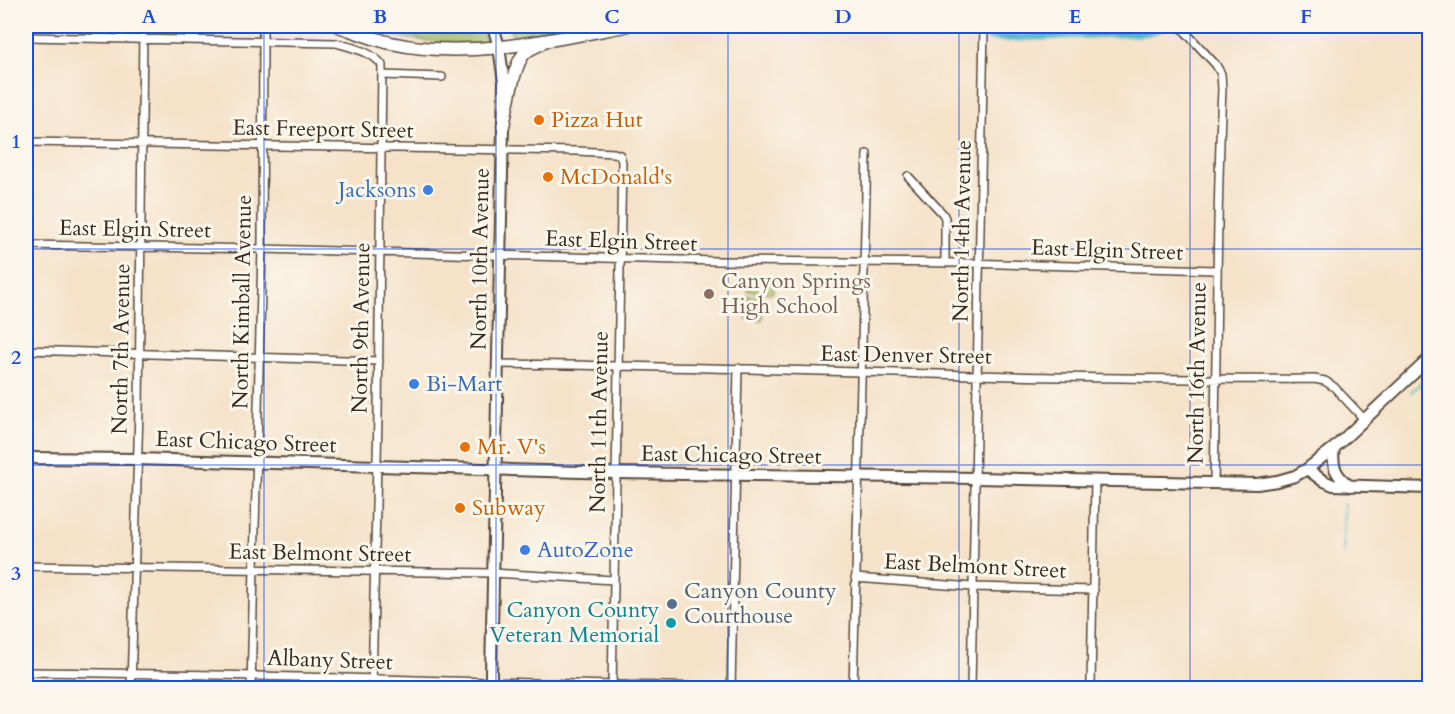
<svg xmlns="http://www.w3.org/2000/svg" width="1455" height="714" font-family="Cardo,serif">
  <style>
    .green { fill: #a8bf65; stroke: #727442; stroke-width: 1.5 }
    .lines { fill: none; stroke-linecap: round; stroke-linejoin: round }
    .stream { stroke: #4ab4c8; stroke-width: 2 }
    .canal { stroke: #4ab4c8; stroke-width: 8 }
    .street-casing { stroke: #574638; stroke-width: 10 }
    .secondary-casing { stroke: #574638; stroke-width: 14 }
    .primary-casing { stroke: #574638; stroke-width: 14 }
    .highway-casing { stroke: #574638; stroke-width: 15 }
    .street { stroke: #fff; stroke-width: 7 }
    .secondary { stroke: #fff; stroke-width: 10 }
    .primary { stroke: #fff; stroke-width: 10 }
    .highway { stroke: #fff; stroke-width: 12 }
    .primary-bridge-casing { stroke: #574638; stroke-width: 14; stroke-linecap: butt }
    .primary-bridge { stroke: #fff; stroke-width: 10 }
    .grid { fill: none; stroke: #1d4ed8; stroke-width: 1.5; stroke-opacity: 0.55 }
    .food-dot { fill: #e8710a; stroke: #fbf7ec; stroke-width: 2 }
    .shop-dot { fill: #3f7fe0; stroke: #fbf7ec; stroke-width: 2 }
    .education-dot { fill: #8d6e63; stroke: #fbf7ec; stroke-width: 2 }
    .service-dot { fill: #5c6f8a; stroke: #fbf7ec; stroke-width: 2 }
    .culture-dot { fill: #0f9aa8; stroke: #fbf7ec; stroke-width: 2 }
    .labels { text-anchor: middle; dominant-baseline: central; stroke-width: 6; stroke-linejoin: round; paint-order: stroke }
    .food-label { font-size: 22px; fill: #c56008; stroke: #fbf7ec; text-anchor: start }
    .street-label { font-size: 22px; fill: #3b2a1e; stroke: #fbf7ec }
    .shop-label { font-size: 22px; fill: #366cbe; stroke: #fbf7ec; text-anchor: start }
    .education-label { font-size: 22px; fill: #785e54; stroke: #fbf7ec; text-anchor: start }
    .service-label { font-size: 22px; fill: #4e5e75; stroke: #fbf7ec; text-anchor: start }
    .culture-label { font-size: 22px; fill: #0d838f; stroke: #fbf7ec; text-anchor: end }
    .neatline { fill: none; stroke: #1d4ed8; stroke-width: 2 }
    .grid-label { font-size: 20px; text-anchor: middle; font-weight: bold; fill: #1d4ed8 }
  </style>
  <rect width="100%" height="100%" fill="#fbf7ec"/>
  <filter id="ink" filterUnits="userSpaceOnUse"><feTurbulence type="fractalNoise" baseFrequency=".0167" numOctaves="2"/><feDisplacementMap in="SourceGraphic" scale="12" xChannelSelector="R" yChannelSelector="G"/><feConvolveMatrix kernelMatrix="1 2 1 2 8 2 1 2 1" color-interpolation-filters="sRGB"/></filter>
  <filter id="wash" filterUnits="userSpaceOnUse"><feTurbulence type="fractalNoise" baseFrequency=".008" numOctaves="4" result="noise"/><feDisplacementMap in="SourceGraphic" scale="24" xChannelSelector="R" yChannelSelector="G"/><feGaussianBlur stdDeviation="1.35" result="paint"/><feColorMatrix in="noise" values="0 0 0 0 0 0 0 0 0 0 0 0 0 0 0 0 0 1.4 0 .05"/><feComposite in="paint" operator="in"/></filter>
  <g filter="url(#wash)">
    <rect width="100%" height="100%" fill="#f5e2c9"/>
    <path class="green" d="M 359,26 L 483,26 L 487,41 L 483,44 C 440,43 400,41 359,26 Z
      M 508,26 L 596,26 L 536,37 L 518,37 L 511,33 Z
      M 749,276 L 774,277 L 773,293 L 748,291 Z
      M 748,296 L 763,297 L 762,320 L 747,319 Z"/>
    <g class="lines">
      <path class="stream" d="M 1411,392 L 1430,375
        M 1343,556 L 1344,504"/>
      <path class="canal" d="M 955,26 L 968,31 L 981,34
        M 990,37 L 1006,38 L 1149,32 L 1166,26"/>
    </g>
  </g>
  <g filter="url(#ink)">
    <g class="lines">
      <defs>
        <path id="street" d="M 1180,26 L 1216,65 L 1221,74 L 1222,89 C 1216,220 1217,352 1214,483
          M 26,37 L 336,43 C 351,47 373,52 382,65 L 378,415 L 372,688
          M 382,75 L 442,77
          M 26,142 L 577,151 L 614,153 L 620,155 L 622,162 L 612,688
          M 908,176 L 943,214 L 945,218 L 945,263
          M 26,245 L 262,249 L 717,261 L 967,263 L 1216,270
          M 26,350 L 379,361
          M 497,364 C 770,367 1042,381 1314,379 L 1325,381 L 1334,387 L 1364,419
          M 26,566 L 493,573 L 614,580
          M 855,578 L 973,587 L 1094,590
          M 26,672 C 276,674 527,685 778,688
          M 131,688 L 139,410 L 143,26
          M 251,688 L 262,249 L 263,41 L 263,29 L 261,26
          M 731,688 L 738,368
          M 853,688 L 867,154
          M 971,688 L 984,26
          M 1088,688 L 1091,683 L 1095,481"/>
        <path id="secondary" d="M 1334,448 C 1331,466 1336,476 1350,486
          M 26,458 L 137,459 L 616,473 L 975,478 L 1257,484 L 1277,481 L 1295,476 L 1307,469 L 1334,448 L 1430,358
          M 1307,469 L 1322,480 L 1333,485 L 1430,488"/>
        <path id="primary" d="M 491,674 L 504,82 L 499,47 L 493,26"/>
        <path id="highway" d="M 339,26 C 356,32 373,39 391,43 C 467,60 551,40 625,26
          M 503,126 C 507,108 513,66 524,54 C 528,49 535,47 540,44"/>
      </defs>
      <use href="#street" class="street-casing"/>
      <use href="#secondary" class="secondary-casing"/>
      <use href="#primary" class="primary-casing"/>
      <use href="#highway" class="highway-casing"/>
      <use href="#street" class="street"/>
      <use href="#secondary" class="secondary"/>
      <use href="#primary" class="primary"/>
      <use href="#highway" class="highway"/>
      <defs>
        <path id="primary-bridge" d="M 491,688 L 491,674"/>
      </defs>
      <use href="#primary-bridge" class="primary-bridge-casing"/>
      <use href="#primary-bridge" class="primary-bridge"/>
    </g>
  </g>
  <path class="grid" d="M 264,26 L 264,688M 496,26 L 496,688M 728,26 L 728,688M 959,26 L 959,688M 1190,26 L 1190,688M 26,249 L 1430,249M 26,465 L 1430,465"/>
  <g class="food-dot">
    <circle cx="539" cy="120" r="6"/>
    <circle cx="548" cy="177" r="6"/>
    <circle cx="465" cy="447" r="6"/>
    <circle cx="460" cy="508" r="6"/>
  </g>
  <g class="shop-dot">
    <circle cx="428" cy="190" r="6"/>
    <circle cx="414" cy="384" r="6"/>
    <circle cx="525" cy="550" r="6"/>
  </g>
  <circle class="education-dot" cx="709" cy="294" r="6"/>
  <circle class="service-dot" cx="672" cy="604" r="6"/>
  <circle class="culture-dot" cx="671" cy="623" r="6"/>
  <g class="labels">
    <g class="food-label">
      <text x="551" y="120">Pizza Hut</text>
      <text x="560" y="177">McDonald's</text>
      <text x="477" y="447">Mr. V's</text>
      <text x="472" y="508">Subway</text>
    </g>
    <g class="street-label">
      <text transform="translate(323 129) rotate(1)">East Freeport Street</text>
      <text transform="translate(135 229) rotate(1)">East Elgin Street</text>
      <text transform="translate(962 231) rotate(-89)">North 14th Avenue</text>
      <text transform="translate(621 241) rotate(2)">East Elgin Street</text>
      <text transform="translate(1107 250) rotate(2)">East Elgin Street</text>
      <text transform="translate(480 259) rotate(-89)">North 10th Avenue</text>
      <text transform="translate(242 302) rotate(-89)">North Kimball Avenue</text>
      <text transform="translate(361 328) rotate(-89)">North 9th Avenue</text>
      <text transform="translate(121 349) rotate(-89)">North 7th Avenue</text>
      <text transform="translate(906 355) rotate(1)">East Denver Street</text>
      <text transform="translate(1197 373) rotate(-89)">North 16th Avenue</text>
      <text transform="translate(599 422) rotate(-89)">North 11th Avenue</text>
      <text transform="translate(246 442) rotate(2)">East Chicago Street</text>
      <text transform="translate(731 455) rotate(1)">East Chicago Street</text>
      <text transform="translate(320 553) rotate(1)">East Belmont Street</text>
      <text transform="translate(975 566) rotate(3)">East Belmont Street</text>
      <text transform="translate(330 660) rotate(2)">Albany Street</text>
    </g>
    <g class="shop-label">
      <text x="416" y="190" text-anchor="end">Jacksons</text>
      <text x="426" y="384">Bi-Mart</text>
      <text x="537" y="550">AutoZone</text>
    </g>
    <g class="education-label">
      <text x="721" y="281">Canyon Springs<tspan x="721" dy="25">High School</tspan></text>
    </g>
    <g class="service-label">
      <text x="684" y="591">Canyon County<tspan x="684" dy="25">Courthouse</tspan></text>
    </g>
    <g class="culture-label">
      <text x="659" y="610">Canyon County<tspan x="659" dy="25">Veteran Memorial</tspan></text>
    </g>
  </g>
  <rect width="1455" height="714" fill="none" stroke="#fbf7ec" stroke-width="66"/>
  <rect x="33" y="33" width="1389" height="648" class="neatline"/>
  <g class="grid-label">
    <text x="149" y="23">A</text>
    <text x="380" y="23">B</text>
    <text x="612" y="23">C</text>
    <text x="843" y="23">D</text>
    <text x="1075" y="23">E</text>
    <text x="1306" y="23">F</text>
    <text x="16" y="148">1</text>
    <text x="16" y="364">2</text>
    <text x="16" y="580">3</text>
  </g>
</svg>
